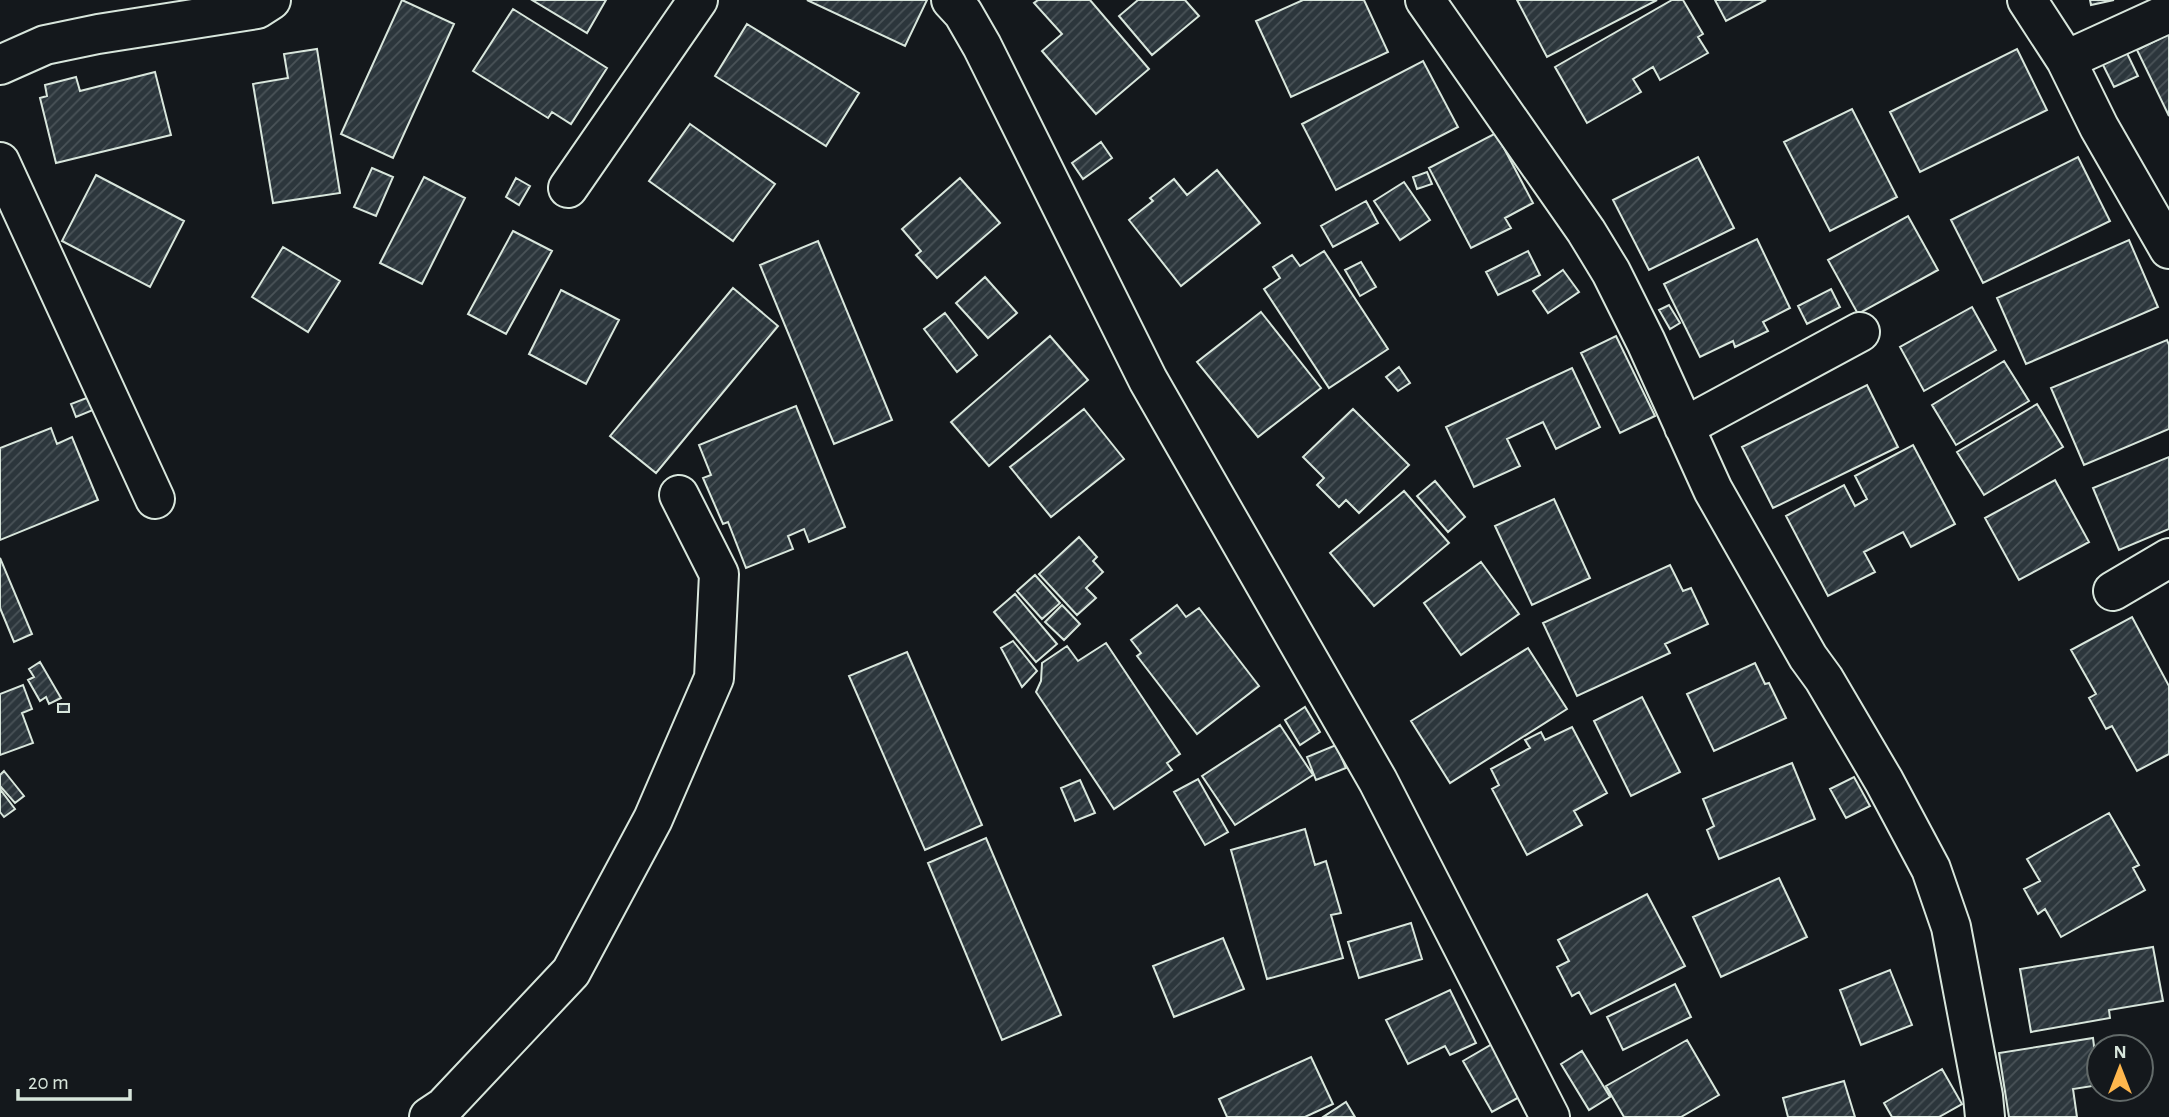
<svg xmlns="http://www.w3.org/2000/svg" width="2169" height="1117" font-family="'Alegreya Sans',sans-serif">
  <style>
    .building { fill: url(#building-hatch); stroke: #d8e6dc; stroke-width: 2 }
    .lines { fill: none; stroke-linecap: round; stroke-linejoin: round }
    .minor-casing { stroke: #d8e6dc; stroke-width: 42 }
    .minor { stroke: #14181c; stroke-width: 38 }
  </style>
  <defs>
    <pattern id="building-hatch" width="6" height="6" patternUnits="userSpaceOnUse" patternTransform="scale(1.75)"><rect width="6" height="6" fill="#2c363c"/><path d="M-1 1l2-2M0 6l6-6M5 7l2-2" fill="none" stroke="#4a5358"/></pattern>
  </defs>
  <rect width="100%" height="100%" fill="#14181c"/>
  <path class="building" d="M 402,0 L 454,24 L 393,158 L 341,134 Z
    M 532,0 L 606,0 L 587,33 Z
    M 807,0 L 927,0 L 905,46 Z
    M 1038,0 L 1090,0 L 1149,69 L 1096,114 L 1042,51 L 1062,34 L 1034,3 Z
    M 1138,0 L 1185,0 L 1199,16 L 1152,55 L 1119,16 Z
    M 1303,0 L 1364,0 L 1388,52 L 1291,97 L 1256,21 Z
    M 1517,0 L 1657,0 L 1547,57 Z
    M 1672,0 L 1683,0 L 1703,34 L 1698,37 L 1708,53 L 1660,80 L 1653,67 L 1633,79 L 1641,92 L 1587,123 L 1555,67 Z
    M 1715,0 L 1766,0 L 1726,21 Z
    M 2090,0 L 2114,0 L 2091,5 Z
    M 513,9 L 607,68 L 571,124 L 552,112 L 548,118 L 473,71 Z
    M 747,24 L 859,93 L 826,146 L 715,76 Z
    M 2169,34 L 2169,116 L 2137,50 Z
    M 317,49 L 340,193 L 273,203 L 253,84 L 288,78 L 284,54 Z
    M 2017,49 L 2047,110 L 1920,172 L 1890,112 Z
    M 2125,49 L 2138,76 L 2114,87 L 2101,61 Z
    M 1423,61 L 1458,127 L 1336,190 L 1302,124 Z
    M 155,72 L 171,135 L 56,163 L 40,98 L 47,96 L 45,85 L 76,77 L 80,91 Z
    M 1852,109 L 1897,197 L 1830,231 L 1784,142 Z
    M 690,124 L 775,184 L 733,241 L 649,181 Z
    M 1496,133 L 1533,203 L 1505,218 L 1511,228 L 1471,248 L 1429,168 Z
    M 1101,142 L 1112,158 L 1083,179 L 1072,163 Z
    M 1698,157 L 1734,228 L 1649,270 L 1613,200 Z
    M 2078,157 L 2110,221 L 1983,283 L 1951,220 Z
    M 372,168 L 393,177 L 376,216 L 354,207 Z
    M 1217,170 L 1260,223 L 1181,286 L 1129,220 L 1153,201 L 1150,198 L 1174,179 L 1187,195 Z
    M 1427,172 L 1432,184 L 1417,189 L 1413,177 Z
    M 96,175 L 184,221 L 150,287 L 62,241 Z
    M 424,177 L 465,198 L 422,284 L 380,263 Z
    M 516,178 L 530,186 L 519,205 L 506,197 Z
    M 960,178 L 1000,223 L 937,278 L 916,255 L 921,251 L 902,229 Z
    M 1404,182 L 1430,220 L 1400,240 L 1374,201 Z
    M 1366,201 L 1378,223 L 1333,247 L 1321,226 Z
    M 1908,216 L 1938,270 L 1858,314 L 1828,260 Z
    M 513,231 L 552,251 L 506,334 L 468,314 Z
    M 1757,239 L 1790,308 L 1763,322 L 1768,331 L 1735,347 L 1733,341 L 1700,357 L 1664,284 Z
    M 2129,240 L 2158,307 L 2026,364 L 1997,298 Z
    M 818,241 L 892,420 L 834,444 L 760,265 Z
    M 283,247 L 340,281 L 308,332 L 252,297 Z
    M 1324,251 L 1388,349 L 1329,388 L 1264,289 L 1280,278 L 1273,267 L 1292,255 L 1300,266 Z
    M 1528,251 L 1540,275 L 1498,295 L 1486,272 Z
    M 1361,262 L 1376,287 L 1360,296 L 1345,270 Z
    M 1563,270 L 1579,292 L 1548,313 L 1533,291 Z
    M 985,277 L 1017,313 L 988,338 L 956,303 Z
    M 733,288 L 778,326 L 656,473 L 610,436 Z
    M 1831,289 L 1840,307 L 1807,324 L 1798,306 Z
    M 561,290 L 619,320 L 586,384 L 529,354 Z
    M 1669,305 L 1680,323 L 1670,329 L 1659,310 Z
    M 1972,307 L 1996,350 L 1924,391 L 1900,347 Z
    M 1261,312 L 1321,388 L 1258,437 L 1197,362 Z
    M 945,313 L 977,355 L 957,372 L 924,329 Z
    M 1050,336 L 1088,380 L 989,466 L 951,422 Z
    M 1616,336 L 1655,416 L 1620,433 L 1581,353 Z
    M 2167,340 L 2169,345 L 2169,429 L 2084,465 L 2051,388 Z
    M 2004,361 L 2029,401 L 1956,445 L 1932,405 Z
    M 1399,367 L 1410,383 L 1398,391 L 1386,377 Z
    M 1572,368 L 1600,427 L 1556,449 L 1543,422 L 1507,439 L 1520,466 L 1474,487 L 1446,427 Z
    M 1867,385 L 1898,447 L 1773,508 L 1742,447 Z
    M 89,397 L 93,410 L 76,417 L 71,404 Z
    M 2037,404 L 2063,447 L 1984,495 L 1957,452 Z
    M 796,406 L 845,527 L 809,542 L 804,529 L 788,536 L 793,549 L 746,568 L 728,522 L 723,524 L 703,478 L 711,475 L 699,445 Z
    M 1084,409 L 1124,459 L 1051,517 L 1010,467 Z
    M 1353,409 L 1409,465 L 1359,513 L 1346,500 L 1339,507 L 1317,485 L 1324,478 L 1303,457 Z
    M 51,428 L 57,444 L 72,437 L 98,500 L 0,540 L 0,448 Z
    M 1913,445 L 1955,524 L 1911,547 L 1903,532 L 1864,552 L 1875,572 L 1828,596 L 1786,516 L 1844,485 L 1855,506 L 1867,499 L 1855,476 Z
    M 2169,457 L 2169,529 L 2119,550 L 2093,488 Z
    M 2055,480 L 2089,542 L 2019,580 L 1985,518 Z
    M 1435,481 L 1465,517 L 1448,532 L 1417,496 Z
    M 1404,491 L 1449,543 L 1374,606 L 1330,553 Z
    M 1554,499 L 1590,578 L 1532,605 L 1495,526 Z
    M 1079,537 L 1097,557 L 1093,561 L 1103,572 L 1086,588 L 1096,598 L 1077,615 L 1039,574 Z
    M 0,558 L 32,634 L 14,642 L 0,608 Z
    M 1481,562 L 1519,614 L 1461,655 L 1424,603 Z
    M 1670,565 L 1683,591 L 1691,588 L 1708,624 L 1665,644 L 1670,653 L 1577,696 L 1543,623 Z
    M 1035,575 L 1060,603 L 1042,619 L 1017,591 Z
    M 1015,594 L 1057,644 L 1036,662 L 994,612 Z
    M 1062,605 L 1080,624 L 1064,640 L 1045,622 Z
    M 1177,605 L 1186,617 L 1199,608 L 1259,686 L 1197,734 L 1137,656 L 1141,653 L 1131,640 Z
    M 2132,617 L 2169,686 L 2169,754 L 2137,771 L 2112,726 L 2106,729 L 2089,698 L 2096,694 L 2071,650 Z
    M 1013,641 L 1037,671 L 1022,687 L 1001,648 Z
    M 1106,643 L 1180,754 L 1167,763 L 1172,770 L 1114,809 L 1036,692 L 1041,681 L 1042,663 L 1067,646 L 1078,661 Z
    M 1528,648 L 1567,709 L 1450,783 L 1411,721 Z
    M 907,652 L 982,825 L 925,850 L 849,676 Z
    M 40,662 L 61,698 L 49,704 L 46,697 L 40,701 L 28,680 L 34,677 L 29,669 Z
    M 1755,663 L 1765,684 L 1769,683 L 1786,718 L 1714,751 L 1687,694 Z
    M 23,685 L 32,709 L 22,713 L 33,743 L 0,755 L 0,694 Z
    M 1642,697 L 1680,772 L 1631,796 L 1594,721 Z
    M 58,704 L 69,704 L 69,712 L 58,712 Z
    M 1305,707 L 1320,732 L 1300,745 L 1285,720 Z
    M 1280,725 L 1313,775 L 1235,825 L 1202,776 Z
    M 1572,727 L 1607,793 L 1574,811 L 1582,825 L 1527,855 L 1492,789 L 1499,785 L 1491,769 L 1530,748 L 1525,740 L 1541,732 L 1545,740 Z
    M 1336,745 L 1346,768 L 1316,780 L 1307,757 Z
    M 1792,763 L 1815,819 L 1719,859 L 1707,830 L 1714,826 L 1703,799 Z
    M 4,771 L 24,796 L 15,803 L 0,786 L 0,775 Z
    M 1854,777 L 1870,806 L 1846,818 L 1830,789 Z
    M 1198,779 L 1228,832 L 1205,845 L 1174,792 Z
    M 1080,780 L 1095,813 L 1075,821 L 1061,788 Z
    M 0,789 L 15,809 L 4,817 L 0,812 Z
    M 2109,813 L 2139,865 L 2133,868 L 2145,890 L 2061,937 L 2045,909 L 2038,914 L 2024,889 L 2040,881 L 2027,859 Z
    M 1305,829 L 1315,865 L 1326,861 L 1341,913 L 1331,915 L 1343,958 L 1267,979 L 1231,850 Z
    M 986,838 L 1061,1015 L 1002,1040 L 928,863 Z
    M 1779,878 L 1807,937 L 1721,977 L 1693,917 Z
    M 1647,894 L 1685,966 L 1591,1014 L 1579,992 L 1572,996 L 1557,967 L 1569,961 L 1558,940 Z
    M 1411,923 L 1422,959 L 1359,978 L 1348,942 Z
    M 1223,938 L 1244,989 L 1174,1017 L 1153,966 Z
    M 2153,947 L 2163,1001 L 2109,1010 L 2110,1018 L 2031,1032 L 2020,969 Z
    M 1890,970 L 1912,1025 L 1861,1045 L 1840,990 Z
    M 1675,984 L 1691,1017 L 1623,1050 L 1607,1017 Z
    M 1450,990 L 1476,1043 L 1450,1055 L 1445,1046 L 1408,1064 L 1386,1020 Z
    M 2093,1038 L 2099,1085 L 2073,1089 L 2077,1117 L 2009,1117 L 1999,1053 Z
    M 1687,1040 L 1719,1095 L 1681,1117 L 1624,1117 L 1606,1086 Z
    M 1494,1043 L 1523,1095 L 1492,1112 L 1463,1061 Z
    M 1582,1051 L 1610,1097 L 1589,1110 L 1561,1064 Z
    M 1311,1057 L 1333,1104 L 1305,1117 L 1227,1117 L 1219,1099 Z
    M 1942,1069 L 1962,1104 L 1939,1117 L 1892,1117 L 1884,1103 Z
    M 1844,1081 L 1855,1117 L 1788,1117 L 1783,1098 Z
    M 1346,1102 L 1355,1117 L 1323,1117 Z"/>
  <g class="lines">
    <defs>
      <path id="minor" d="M 951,0 L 963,13 L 982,46 L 1148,380 L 1378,781 L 1550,1117
        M 1425,0 L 1586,231 L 1611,272 L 1646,342 L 1713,490 L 1808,657 L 1824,679 L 1884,781 L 1931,869 L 1951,927 L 1983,1096 L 1985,1117
        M 2027,0 L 2066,60 L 2099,127 L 2169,249
        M 2066,60 L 2169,13
        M 0,65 L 45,45 L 98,34 L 257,9 L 271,0
        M 0,162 L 155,499
        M 568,188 L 698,0
        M 1684,427 L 1860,332
        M 2113,591 L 2169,558
        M 429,1117 L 444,1107 L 571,972 L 653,819 L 714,678 L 719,574 L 679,495"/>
    </defs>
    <use href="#minor" class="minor-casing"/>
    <use href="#minor" class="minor"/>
  </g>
  <g transform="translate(2120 1068)"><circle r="33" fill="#14181c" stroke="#626a69" stroke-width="2"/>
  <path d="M0-5L12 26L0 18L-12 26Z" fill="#ffb74d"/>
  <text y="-10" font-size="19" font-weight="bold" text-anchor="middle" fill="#d8e6dc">N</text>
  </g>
  <path d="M18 1089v10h112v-10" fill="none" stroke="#d8e6dc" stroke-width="3.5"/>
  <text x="28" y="1089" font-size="21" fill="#d8e6dc" stroke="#14181c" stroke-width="5" paint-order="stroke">20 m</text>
</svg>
